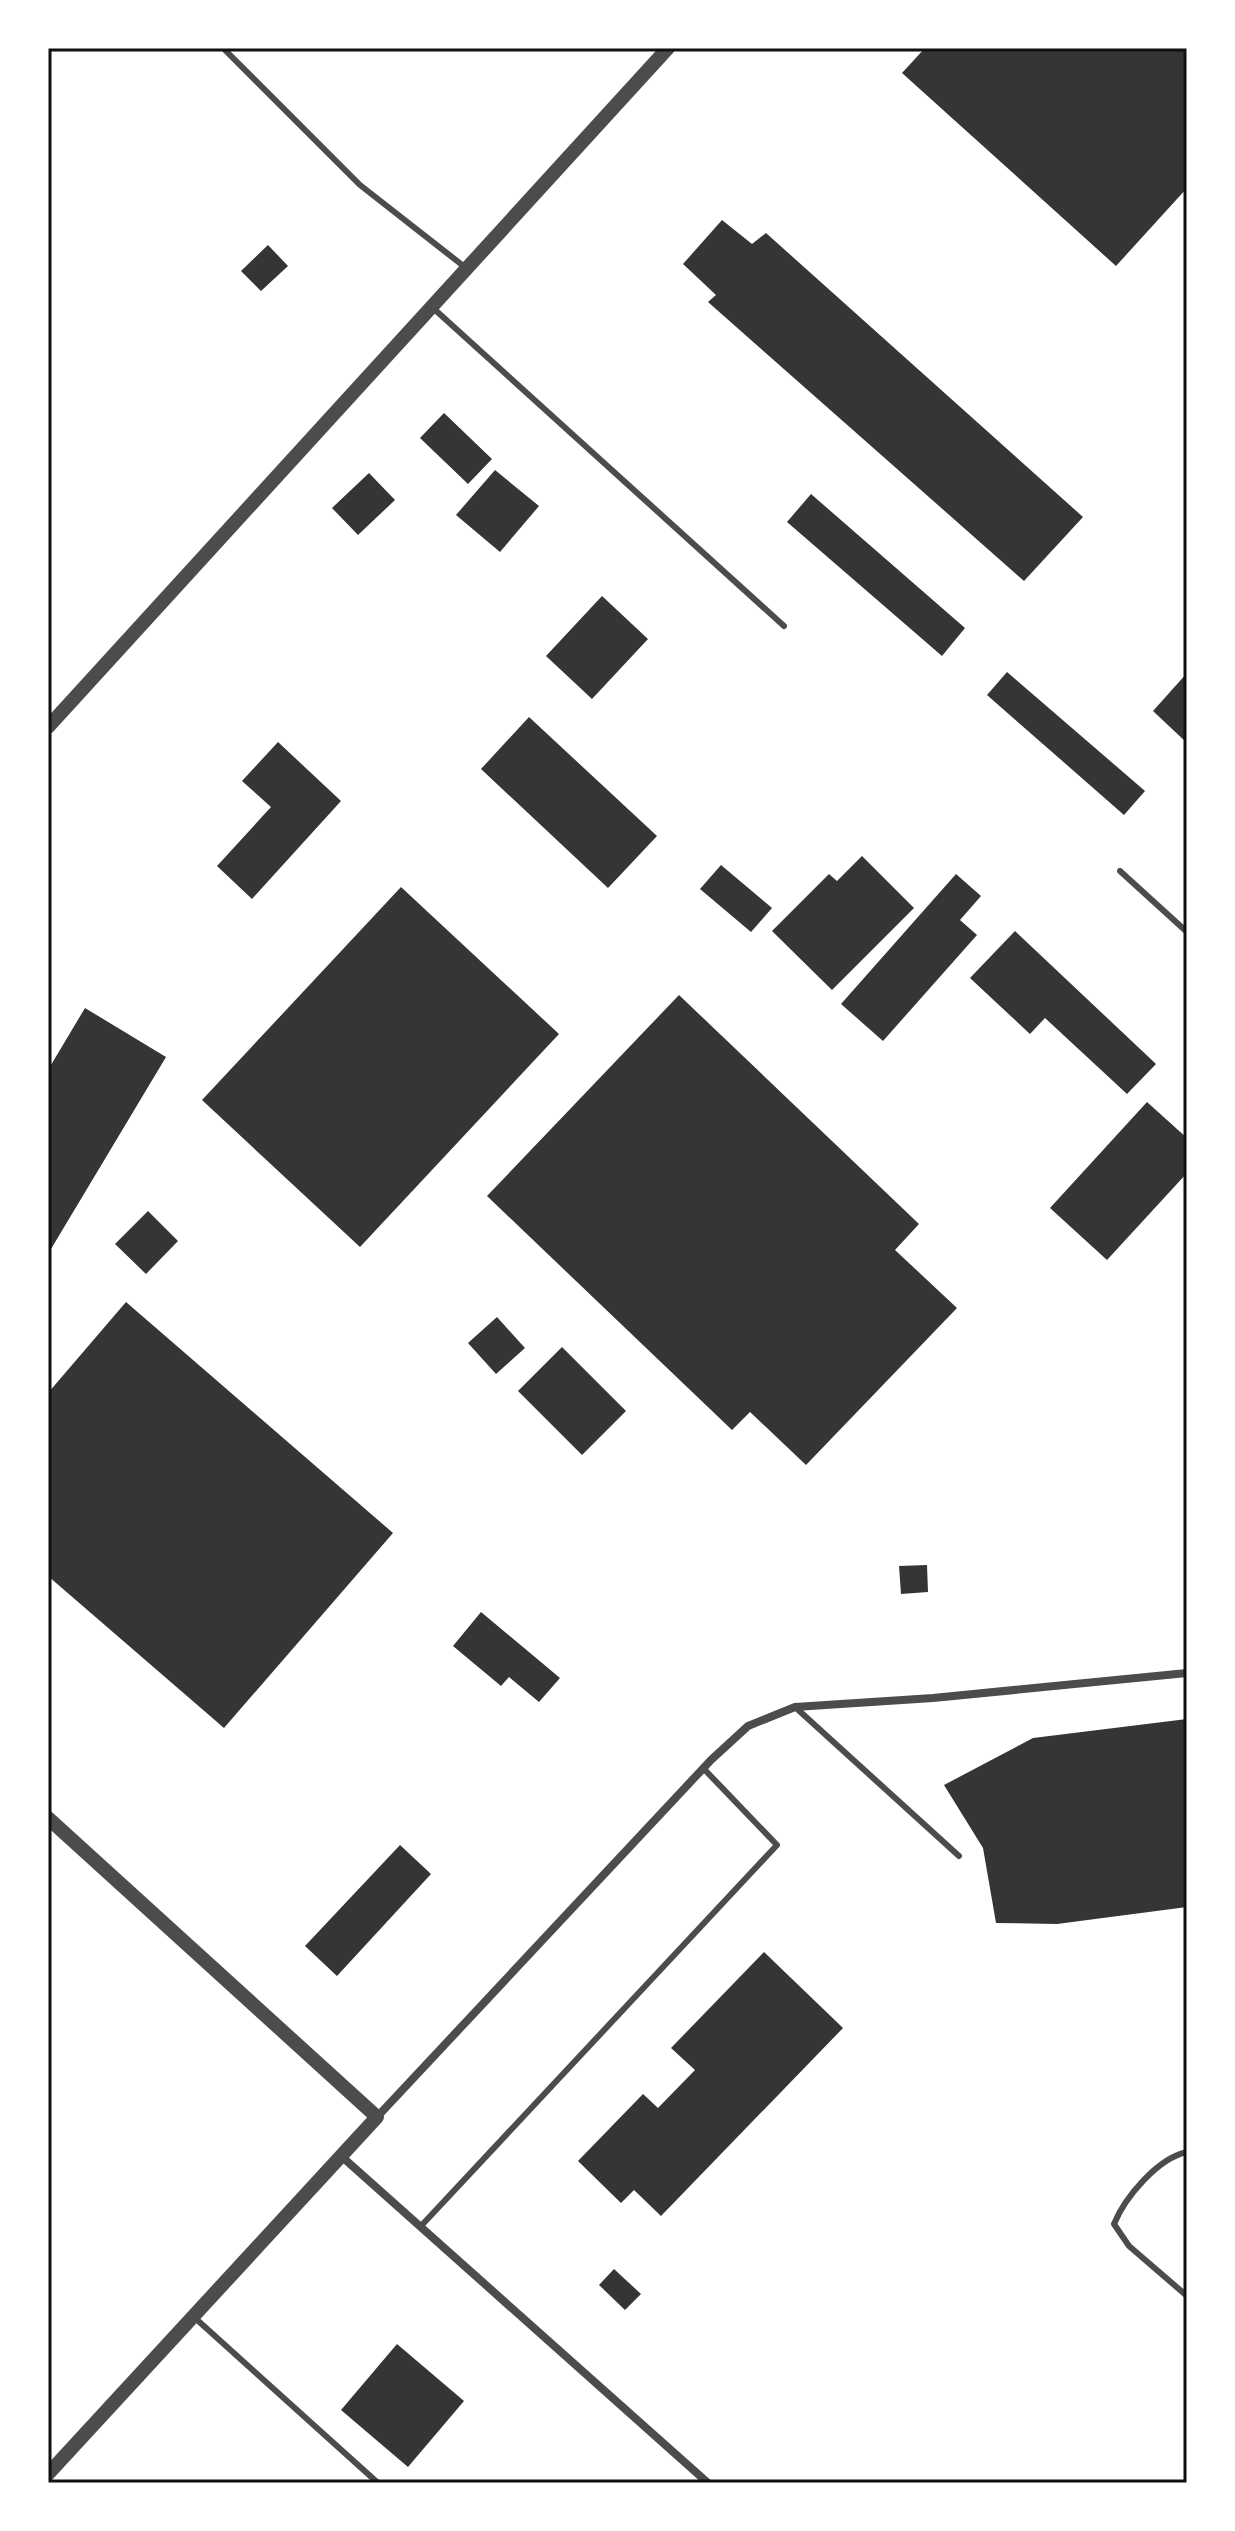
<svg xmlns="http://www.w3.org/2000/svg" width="1235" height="2531" font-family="'PT Sans Narrow',sans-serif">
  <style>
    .building { fill: #353535 }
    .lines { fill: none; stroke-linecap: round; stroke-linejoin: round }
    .service { stroke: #4c4c4c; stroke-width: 6 }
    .minor { stroke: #4c4c4c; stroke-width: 8 }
    .tertiary { stroke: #4c4c4c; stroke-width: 14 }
    .neatline { fill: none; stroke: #111; stroke-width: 3 }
  </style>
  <rect width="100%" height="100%" fill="#fff"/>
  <path class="building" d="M 925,48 L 1187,48 L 1187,188 L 1116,266 L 902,73 Z
    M 722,220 L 752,244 L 766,233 L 1083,517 L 1024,581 L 708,302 L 716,295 L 683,264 Z
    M 268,245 L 288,266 L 261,291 L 241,271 Z
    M 444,413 L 492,459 L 468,484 L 420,438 Z
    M 495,470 L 539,506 L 500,552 L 456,515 Z
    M 369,473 L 395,500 L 358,535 L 332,508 Z
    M 811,494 L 965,628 L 942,656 L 787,522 Z
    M 602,596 L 648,639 L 592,699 L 546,656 Z
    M 1007,672 L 1145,791 L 1124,815 L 987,695 Z
    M 1187,673 L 1187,743 L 1153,711 Z
    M 529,717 L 657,836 L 608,888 L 481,769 Z
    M 278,742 L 341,801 L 252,899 L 217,866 L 271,807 L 242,781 Z
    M 862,856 L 914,908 L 832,990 L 772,931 L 829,874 L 837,881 Z
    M 721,865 L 772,908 L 751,932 L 700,889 Z
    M 956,874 L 981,896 L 960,920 L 977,935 L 883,1041 L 841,1004 Z
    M 401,887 L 559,1034 L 360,1247 L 202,1100 Z
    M 1015,931 L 1156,1064 L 1127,1094 L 1045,1018 L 1030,1034 L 970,978 Z
    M 679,995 L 919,1224 L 895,1250 L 957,1308 L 806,1465 L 750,1412 L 732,1430 L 487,1196 Z
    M 85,1008 L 166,1057 L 48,1254 L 48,1070 Z
    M 1147,1102 L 1187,1138 L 1187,1173 L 1107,1260 L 1050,1208 Z
    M 148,1211 L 178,1241 L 146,1274 L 115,1244 Z
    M 126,1302 L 393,1533 L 224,1728 L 48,1576 L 48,1393 Z
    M 497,1317 L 525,1348 L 496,1374 L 468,1343 Z
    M 562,1347 L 626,1411 L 582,1455 L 518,1391 Z
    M 927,1565 L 928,1592 L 901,1594 L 899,1566 Z
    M 481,1612 L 560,1678 L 539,1702 L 509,1677 L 501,1686 L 453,1646 Z
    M 1187,1719 L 1187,1907 L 1057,1924 L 996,1923 L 983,1848 L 944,1785 L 1033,1738 Z
    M 400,1845 L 431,1874 L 337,1976 L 305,1946 Z
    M 764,1952 L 843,2028 L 661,2216 L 634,2190 L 621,2203 L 578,2161 L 643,2094 L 658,2108 L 695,2070 L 671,2048 Z
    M 614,2269 L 641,2294 L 625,2310 L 599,2285 Z
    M 397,2344 L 464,2401 L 408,2467 L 341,2410 Z"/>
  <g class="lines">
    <path class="service" d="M 223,48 L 360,185 L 466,268
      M 433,308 L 784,626
      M 1120,871 L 1187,932
      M 795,1707 L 959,1856
      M 1187,2152 C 1158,2158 1125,2197 1114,2224 L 1129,2246 L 1187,2296
      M 421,2226 L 777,1845 L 704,1769
      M 195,2318 L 378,2483"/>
    <path class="minor" d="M 377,2117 L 711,1760 L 748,1726 L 795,1707 L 933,1698 L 1187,1673
      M 340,2155 L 708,2483"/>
    <path class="tertiary" d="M 48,727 L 668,48
      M 48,1818 L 377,2117 L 48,2474"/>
  </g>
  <rect width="1235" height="2531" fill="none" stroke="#ffffff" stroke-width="100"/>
  <rect x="50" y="50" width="1135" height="2431" class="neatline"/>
</svg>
